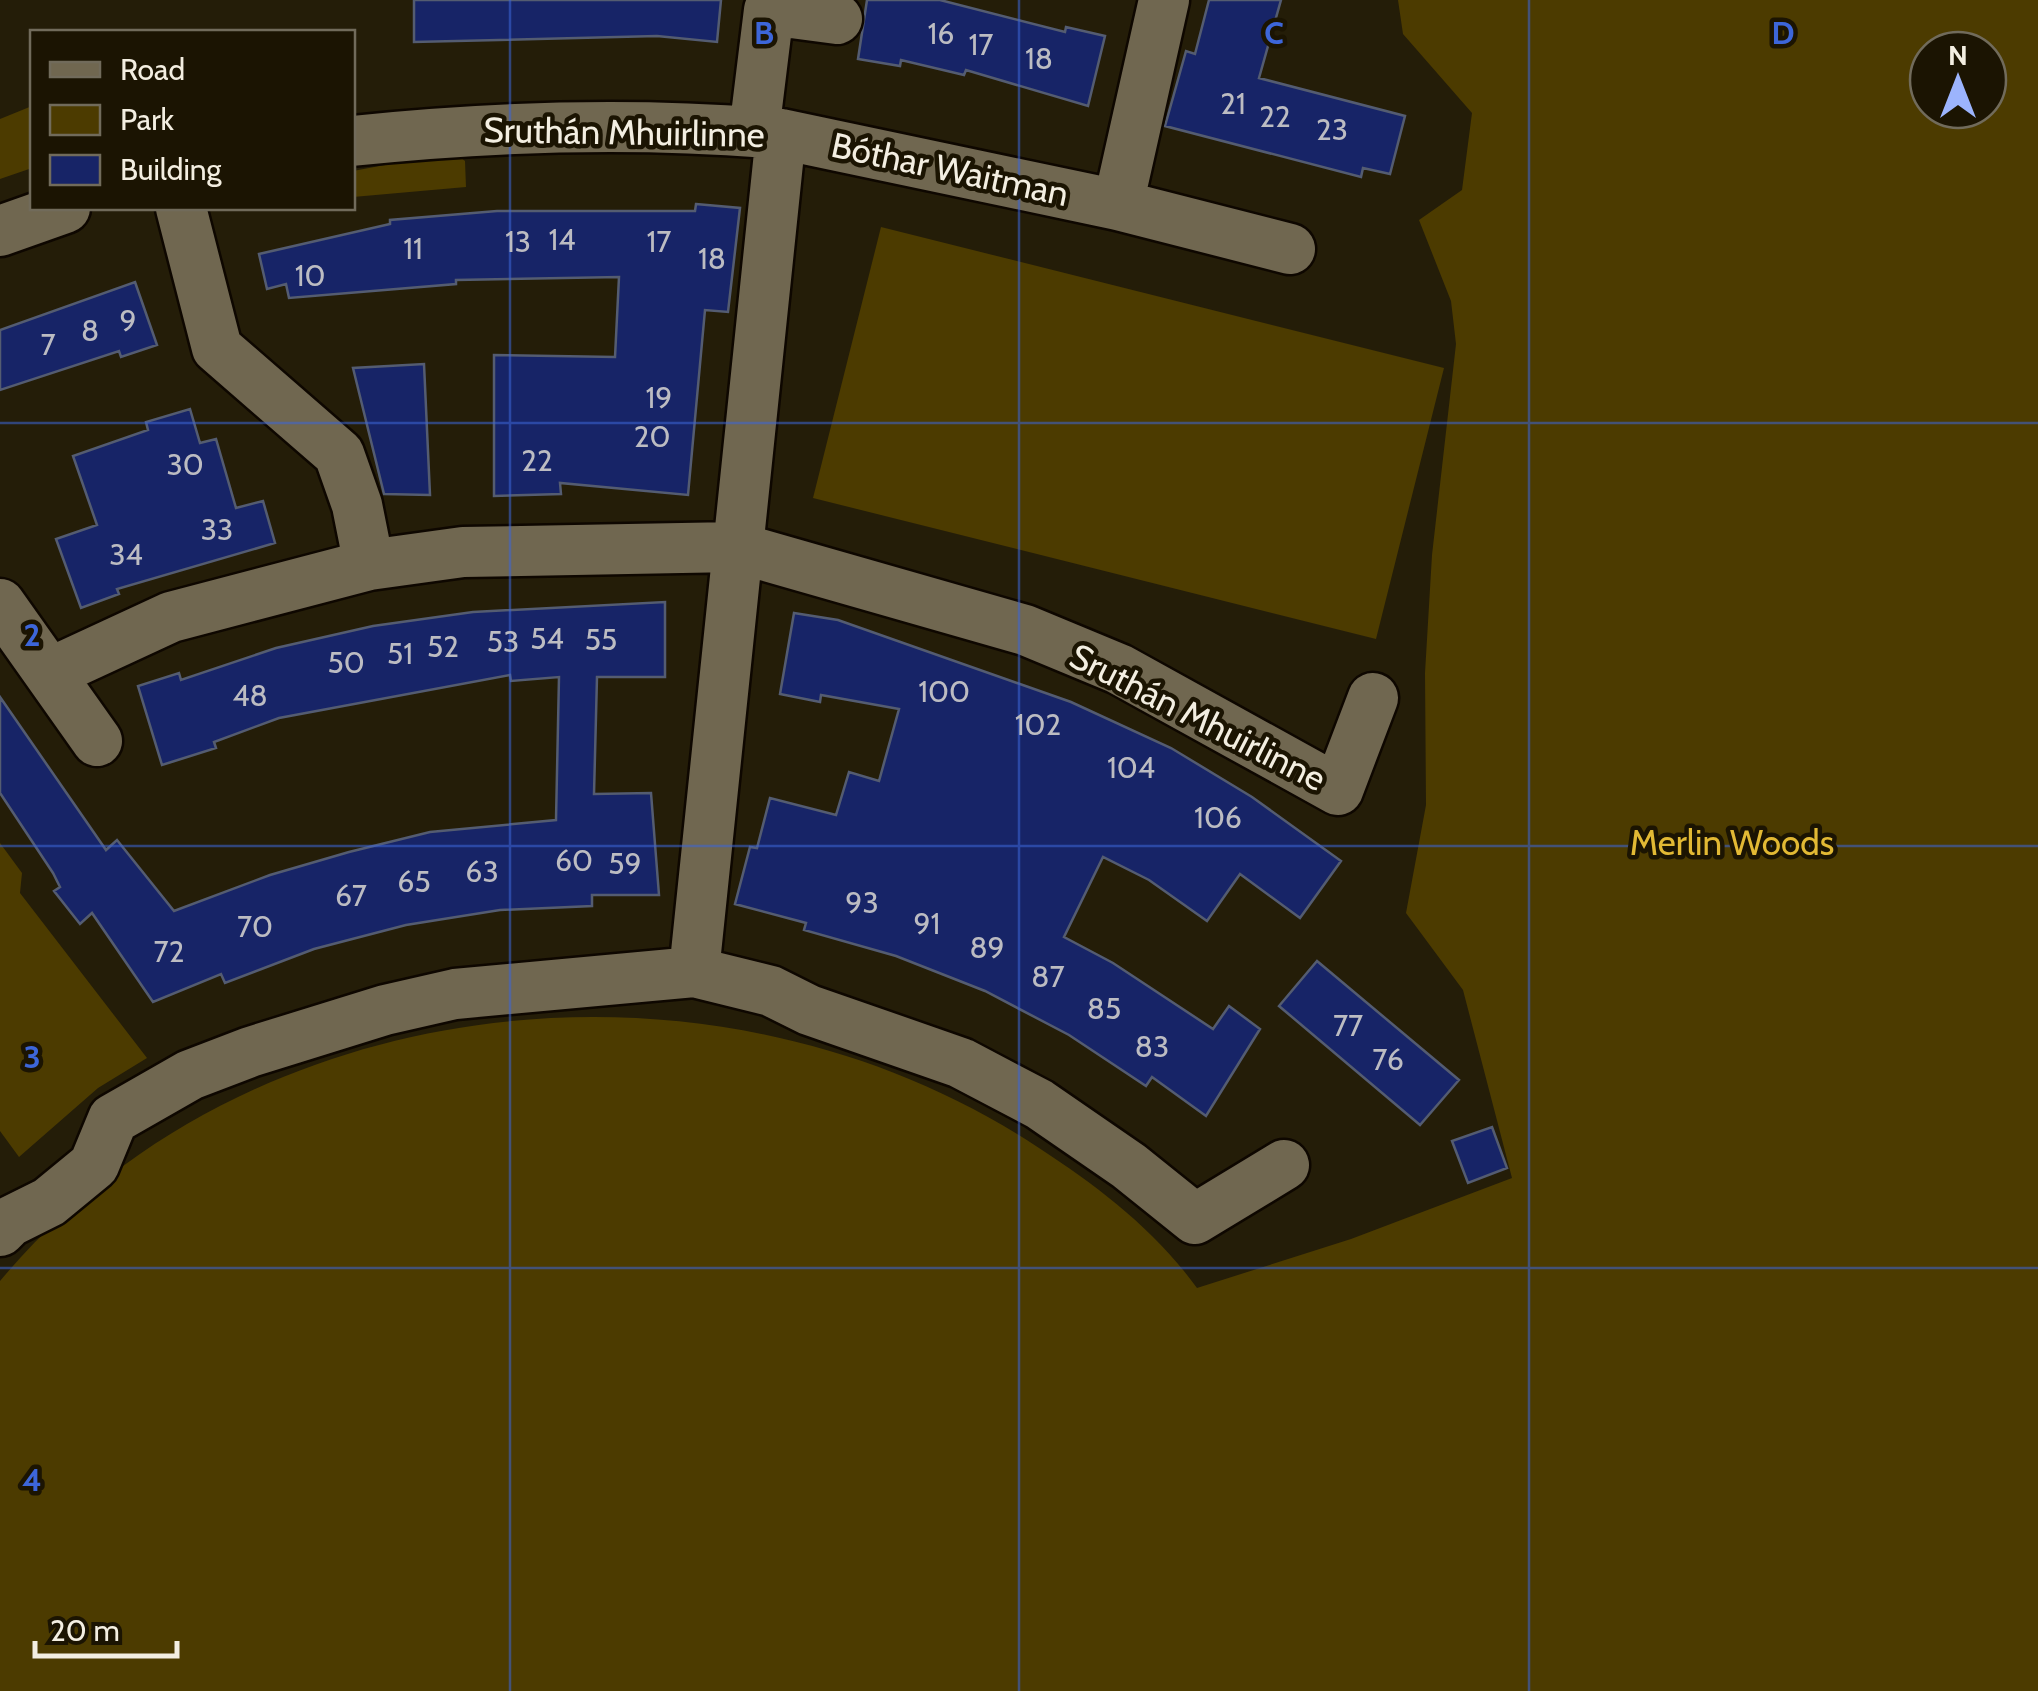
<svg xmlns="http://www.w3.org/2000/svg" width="2038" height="1691" font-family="Cabin,sans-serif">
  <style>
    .green { fill: #4c3b00; fill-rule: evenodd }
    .building { fill: #172467; stroke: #545c71; stroke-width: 2.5 }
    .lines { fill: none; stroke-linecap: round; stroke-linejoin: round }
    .minor-casing { stroke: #0e0700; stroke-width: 55 }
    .minor { stroke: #706750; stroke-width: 50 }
    .grid { fill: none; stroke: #3d66d9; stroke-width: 2.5; stroke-opacity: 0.55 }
    .labels { text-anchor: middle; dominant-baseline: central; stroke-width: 9; stroke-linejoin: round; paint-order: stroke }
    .number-label { font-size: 30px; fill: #bcbcc2 }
    .street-label { font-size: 35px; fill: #f3eee1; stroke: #1b1402 }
    .park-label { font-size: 35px; fill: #e2b934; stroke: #1b1402 }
    .grid-label { font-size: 32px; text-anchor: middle; font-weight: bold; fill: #3d66d9; stroke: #1b1402; stroke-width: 9; stroke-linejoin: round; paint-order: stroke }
  </style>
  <rect width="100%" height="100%" fill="#241d08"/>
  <path class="green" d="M 1398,0 L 2038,0 L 2038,1691 L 0,1691 L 0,1281 C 251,982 720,936 1039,1148 C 1099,1187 1155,1230 1197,1288 L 1351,1239 L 1512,1178 L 1463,990 L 1406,913 L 1426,805 L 1425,673 L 1432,555 L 1456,344 L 1451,301 L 1419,220 L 1462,190 L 1472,113 L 1403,34 ZM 1928,50 L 1988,50 L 1988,110 L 1928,110 Z
    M 32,106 L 32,168 L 0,179 L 0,119 Z
    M 454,152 L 465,161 L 466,187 L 353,197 L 353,171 Z
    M 881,227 L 1444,368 L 1376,639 L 813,498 Z
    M 0,843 L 22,873 L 20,893 L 147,1058 L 98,1088 L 19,1157 L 0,1131 Z"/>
  <path class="building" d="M 414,0 L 721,0 L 717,42 L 657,36 L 414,42 Z
    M 867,0 L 940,0 L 1065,32 L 1066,27 L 1105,36 L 1088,106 L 966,70 L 964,75 L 901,60 L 900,66 L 858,59 Z
    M 1209,0 L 1281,0 L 1259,78 L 1405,116 L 1390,174 L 1363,168 L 1361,177 L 1165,126 L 1186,51 L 1195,54 Z
    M 696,204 L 740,208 L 728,312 L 705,310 L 688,495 L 560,483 L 561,494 L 494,496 L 494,355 L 615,357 L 619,277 L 456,280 L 456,284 L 289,298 L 286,284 L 267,289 L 259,254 L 390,224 L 390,220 L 497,211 L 695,211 Z
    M 135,282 L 157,345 L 121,357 L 119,351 L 0,390 L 0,330 Z
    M 424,364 L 430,495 L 384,494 L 353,368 Z
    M 190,409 L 200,443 L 216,439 L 236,508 L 263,501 L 275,543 L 117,589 L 119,594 L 81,608 L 56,539 L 97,525 L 73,456 L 148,430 L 146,422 Z
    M 665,602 L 665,677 L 597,677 L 594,794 L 651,793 L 659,895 L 592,895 L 592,906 L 500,910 L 406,925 L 314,949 L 225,983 L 221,974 L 153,1002 L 92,913 L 80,924 L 54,891 L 60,887 L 53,873 L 0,793 L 0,697 L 106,850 L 117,840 L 174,911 L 270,875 L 349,852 L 430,832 L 556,820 L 559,677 L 511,681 L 510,675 L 279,718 L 214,742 L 216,748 L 162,765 L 138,686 L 179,673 L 181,680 L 276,648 L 373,626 L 473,612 Z
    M 794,613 L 838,620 L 1071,702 L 1171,748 L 1252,797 L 1341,861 L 1300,918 L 1240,874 L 1207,921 L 1149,880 L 1103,857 L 1064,937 L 1113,963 L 1213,1029 L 1229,1006 L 1260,1029 L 1206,1116 L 1152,1077 L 1146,1086 L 1069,1035 L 985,991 L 896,956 L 804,930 L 806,923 L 735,904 L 750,847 L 757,848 L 770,798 L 836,815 L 849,772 L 879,781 L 899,709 L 821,695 L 820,702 L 780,694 Z
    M 1317,961 L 1459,1080 L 1420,1125 L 1279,1006 Z
    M 1492,1127 L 1507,1168 L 1468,1183 L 1452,1141 Z"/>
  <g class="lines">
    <defs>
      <path id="minor" d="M 754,132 L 769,10 L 837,19
        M 781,134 L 1118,205 L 1290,249
        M 352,141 C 495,126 638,122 781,134 L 694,972
        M 1118,205 L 1164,0
        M 181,208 L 217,348 L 339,454 L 357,505 L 369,565
        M 0,231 L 65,208
        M 0,604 L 97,741
        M 50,673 L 171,617 L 369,565 L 463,552 L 735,547 L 1025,630 L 1119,669 L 1338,790 L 1373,698
        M 0,1231 L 9,1222 L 49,1202 L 94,1165 L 113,1119 L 190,1075 L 250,1052 L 385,1010 L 455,994 L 694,972 L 771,991 L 809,1010 L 961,1063 L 1039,1104 L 1129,1166 L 1195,1219 L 1284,1165"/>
    </defs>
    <use href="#minor" class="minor-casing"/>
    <use href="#minor" class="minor"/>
  </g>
  <path class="grid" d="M 510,0 L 510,1691M 1019,0 L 1019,1691M 1529,0 L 1529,1691M 0,423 L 2038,423M 0,846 L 2038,846M 0,1268 L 2038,1268"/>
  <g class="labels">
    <g class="number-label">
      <text x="941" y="33">16</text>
      <text x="981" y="44">17</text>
      <text x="1039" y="58">18</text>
      <text x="1233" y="103">21</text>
      <text x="1275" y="116">22</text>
      <text x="1332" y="129">23</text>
      <text x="562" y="239">14</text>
      <text x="518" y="241">13</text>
      <text x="659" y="241">17</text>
      <text x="413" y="248">11</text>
      <text x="712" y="258">18</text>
      <text x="310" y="275">10</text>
      <text x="128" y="320">9</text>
      <text x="90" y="330">8</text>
      <text x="48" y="344">7</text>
      <text x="659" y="397">19</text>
      <text x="652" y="436">20</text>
      <text x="537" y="460">22</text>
      <text x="185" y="464">30</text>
      <text x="217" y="529">33</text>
      <text x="126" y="554">34</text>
      <text x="547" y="638">54</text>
      <text x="601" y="639">55</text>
      <text x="503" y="641">53</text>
      <text x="443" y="646">52</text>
      <text x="400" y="653">51</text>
      <text x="346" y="662">50</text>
      <text x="944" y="691">100</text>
      <text x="250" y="695">48</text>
      <text x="1038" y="724">102</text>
      <text x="1131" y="767">104</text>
      <text x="1218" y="817">106</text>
      <text x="574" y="860">60</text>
      <text x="625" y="863">59</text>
      <text x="482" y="871">63</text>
      <text x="414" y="881">65</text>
      <text x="351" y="895">67</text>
      <text x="862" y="902">93</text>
      <text x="927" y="923">91</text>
      <text x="255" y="926">70</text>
      <text x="987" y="947">89</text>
      <text x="169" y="951">72</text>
      <text x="1048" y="976">87</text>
      <text x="1104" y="1008">85</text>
      <text x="1348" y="1025">77</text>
      <text x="1152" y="1046">83</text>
      <text x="1388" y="1059">76</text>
    </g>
    <g class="street-label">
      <text transform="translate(624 132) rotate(1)">Sruthán Mhuirlinne</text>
      <text transform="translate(950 169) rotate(12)">Bóthar Waitman</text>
      <text transform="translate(1198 717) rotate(27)">Sruthán Mhuirlinne</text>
    </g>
    <g class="park-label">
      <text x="1732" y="842">Merlin Woods</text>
    </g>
  </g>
  <g class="grid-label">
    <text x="764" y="44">B</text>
    <text x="1274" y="44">C</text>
    <text x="1783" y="44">D</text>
    <text x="32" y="646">2</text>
    <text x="32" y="1068">3</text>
    <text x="32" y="1491">4</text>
  </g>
  <rect x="30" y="30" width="325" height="180" fill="#1b1402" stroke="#716b5b" stroke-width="2.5"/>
  <rect x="50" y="62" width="50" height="15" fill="#706750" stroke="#716b5b" stroke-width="2.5"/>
  <text x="120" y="80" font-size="30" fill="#f3eee1">Road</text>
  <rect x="50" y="105" width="50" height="30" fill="#4c3b00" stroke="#716b5b" stroke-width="2.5"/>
  <text x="120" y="130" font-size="30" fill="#f3eee1">Park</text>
  <rect x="50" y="155" width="50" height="30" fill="#172467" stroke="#716b5b" stroke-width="2.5"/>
  <text x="120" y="180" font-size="30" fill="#f3eee1">Building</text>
  <g transform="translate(1958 80)"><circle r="48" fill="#1b1402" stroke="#716b5b" stroke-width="2.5"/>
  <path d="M0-8L18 38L0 25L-18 38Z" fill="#9cb4fd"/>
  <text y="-15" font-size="28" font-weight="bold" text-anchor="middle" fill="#f3eee1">N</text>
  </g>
  <path d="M35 1641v15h142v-15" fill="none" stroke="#f3eee1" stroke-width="5"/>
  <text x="50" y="1641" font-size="30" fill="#f3eee1" stroke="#1b1402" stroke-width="8" paint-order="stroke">20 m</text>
</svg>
